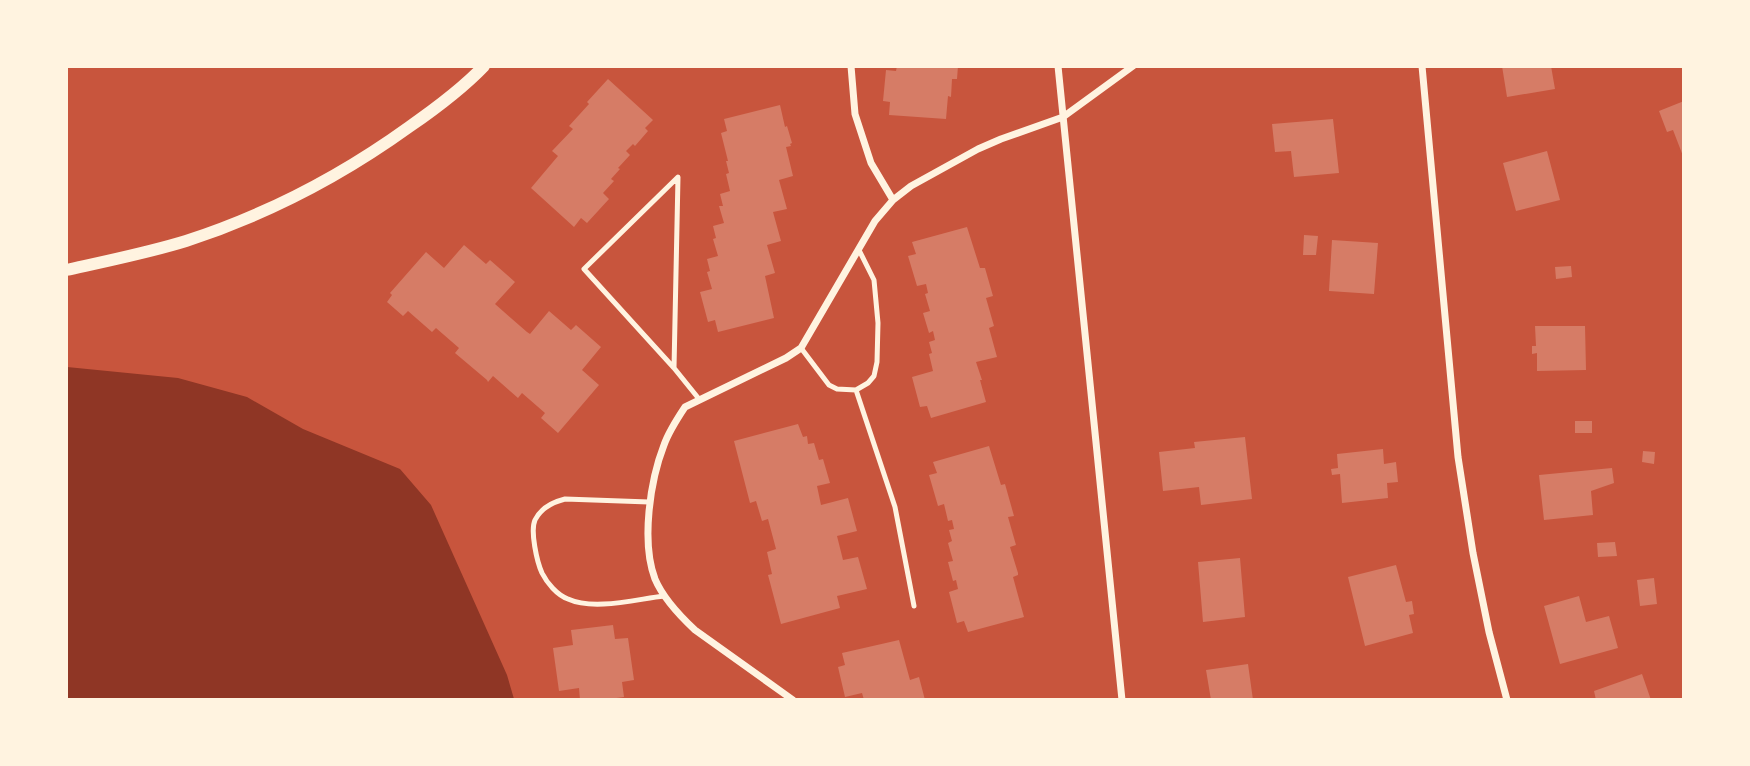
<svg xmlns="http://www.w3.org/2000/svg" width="1750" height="766" font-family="'DM Sans',sans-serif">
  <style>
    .water { fill: #8f3625 }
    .building { fill: #d67c66 }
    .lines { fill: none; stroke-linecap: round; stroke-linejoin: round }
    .service { stroke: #fff3e0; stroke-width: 5 }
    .minor { stroke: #fff3e0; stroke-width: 7 }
    .tertiary { stroke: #fff3e0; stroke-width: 12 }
  </style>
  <rect width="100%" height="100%" fill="#c8553d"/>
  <path class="water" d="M 67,367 L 178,378 L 247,397 L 303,429 L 400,469 L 431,505 L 507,675 L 514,699 L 67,699 Z"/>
  <path class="building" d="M 897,66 L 958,66 L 957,79 L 952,79 L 951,97 L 948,96 L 946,119 L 889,115 L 890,102 L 883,101 L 886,70 L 896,71 Z
    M 1502,66 L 1551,66 L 1555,89 L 1507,97 Z
    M 608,79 L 653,120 L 645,128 L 648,131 L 635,146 L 633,144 L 626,151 L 630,155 L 618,168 L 620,169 L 611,179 L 614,181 L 603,193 L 609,199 L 587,223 L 581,218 L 574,227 L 531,188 L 558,156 L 552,151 L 573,129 L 569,126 L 589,104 L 587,102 Z
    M 1684,101 L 1684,156 L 1683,156 L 1673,130 L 1667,132 L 1659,111 Z
    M 780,105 L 785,127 L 787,126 L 792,143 L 790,144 L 791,146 L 786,147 L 793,176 L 779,180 L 787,209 L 773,212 L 781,241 L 767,245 L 775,273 L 765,276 L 774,318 L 718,332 L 715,320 L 708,322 L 700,292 L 712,289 L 707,272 L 710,271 L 707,259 L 718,256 L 713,239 L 716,238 L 713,226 L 724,223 L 719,206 L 723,206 L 720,194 L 730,191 L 726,174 L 729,173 L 726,161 L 728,161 L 721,133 L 727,131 L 724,119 Z
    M 1333,119 L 1339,173 L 1294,177 L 1291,151 L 1275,152 L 1272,124 Z
    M 1547,151 L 1560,200 L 1516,211 L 1503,163 Z
    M 967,227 L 980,268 L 985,268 L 993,296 L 986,298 L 994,326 L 989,328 L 997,357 L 976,362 L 982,380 L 980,380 L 986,402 L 931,418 L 927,406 L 920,407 L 912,377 L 933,371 L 929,354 L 932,353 L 929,342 L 935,340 L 933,331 L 929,333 L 923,313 L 930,311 L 925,294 L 928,293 L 926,284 L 917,286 L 908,256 L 916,254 L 912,242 Z
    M 1304,235 L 1318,236 L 1316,255 L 1303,255 Z
    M 1332,240 L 1378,243 L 1374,294 L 1329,291 Z
    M 464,245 L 486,264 L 490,260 L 515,282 L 495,304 L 527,332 L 530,334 L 549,311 L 571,330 L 576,325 L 601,347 L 582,370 L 599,385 L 558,433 L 541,418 L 545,413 L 522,393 L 518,398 L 493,376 L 488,382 L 487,380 L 455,353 L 459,348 L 436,328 L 432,332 L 408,311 L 403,316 L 387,302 L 392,295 L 390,293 L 426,252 L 444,268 Z
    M 1571,266 L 1572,277 L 1556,279 L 1555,267 Z
    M 1535,326 L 1585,326 L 1586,370 L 1537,371 L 1537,353 L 1532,354 L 1532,346 L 1536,346 Z
    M 1575,421 L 1592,421 L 1592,433 L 1575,433 Z
    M 798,424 L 803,437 L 807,436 L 808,444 L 814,443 L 819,460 L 823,459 L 830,483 L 817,486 L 821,505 L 848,498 L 857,531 L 837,536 L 843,560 L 858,557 L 867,589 L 837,596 L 840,608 L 781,624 L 768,575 L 772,574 L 767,552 L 776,549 L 768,519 L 762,521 L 756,501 L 750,503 L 734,441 Z
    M 1245,437 L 1252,499 L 1201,505 L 1199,487 L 1163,491 L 1159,452 L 1195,448 L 1194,442 Z
    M 989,446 L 1001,485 L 1005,484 L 1014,516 L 1008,517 L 1016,545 L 1010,547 L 1018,573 L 1018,575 L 1013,577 L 1024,617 L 968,632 L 964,621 L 957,623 L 949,592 L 958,589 L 956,580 L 953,581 L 948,562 L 953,561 L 948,543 L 952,541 L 949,530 L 954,529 L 952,520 L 948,521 L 944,504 L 938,506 L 929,475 L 937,473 L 933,462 Z
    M 1383,449 L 1384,464 L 1396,462 L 1398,482 L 1387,483 L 1388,498 L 1342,503 L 1340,474 L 1332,475 L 1331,469 L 1338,468 L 1337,454 Z
    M 1643,451 L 1655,452 L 1654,464 L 1642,462 Z
    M 1612,468 L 1614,483 L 1591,491 L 1593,515 L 1544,520 L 1539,475 Z
    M 1615,542 L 1617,556 L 1598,557 L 1597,543 Z
    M 1240,558 L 1245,617 L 1203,622 L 1198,562 Z
    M 1396,565 L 1406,602 L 1412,601 L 1414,614 L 1409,615 L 1413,633 L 1365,646 L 1348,577 Z
    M 1654,578 L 1657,604 L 1640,606 L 1637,580 Z
    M 1579,596 L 1586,622 L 1609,616 L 1618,648 L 1560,664 L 1544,606 Z
    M 613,625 L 615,639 L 628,638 L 634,680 L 622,682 L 624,697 L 602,700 L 580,700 L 579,688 L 559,691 L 553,648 L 573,645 L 571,630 Z
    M 899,640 L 910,680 L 919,677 L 925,700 L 864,700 L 862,693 L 845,697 L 838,667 L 845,665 L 842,653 Z
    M 1248,664 L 1253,700 L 1211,700 L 1206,670 Z
    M 1642,674 L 1651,700 L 1596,700 L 1594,691 Z"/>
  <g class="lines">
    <path class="service" d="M 801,348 L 829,385 L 837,389 L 856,390 L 868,383 L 874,376 L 877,362 L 878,323 L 874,280 L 859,250
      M 674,368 L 678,177 L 584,269 L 674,368 L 699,399
      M 856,390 L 895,507 L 914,606
      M 649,502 L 565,499 C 553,502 541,508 535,520 C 530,531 537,562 542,573 C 547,583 557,595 568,599 C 594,611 637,599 664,596"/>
    <path class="minor" d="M 851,66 L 855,114 L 871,163 L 893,200
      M 1058,66 L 1122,700
      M 1422,66 L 1458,457 L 1473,553 L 1489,632 L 1507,700
      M 793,700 L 695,630 C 680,616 663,598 655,579 C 641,542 650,481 664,445 C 669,431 677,419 685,407 L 786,358 L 801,348 L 875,221 L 893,200 L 911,186 L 978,149 L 1001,139 L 1063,117 L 1133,66"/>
    <path class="tertiary" d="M 66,270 C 107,261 147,253 186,241 C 266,215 341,176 409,127 C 435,109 462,89 484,66"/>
  </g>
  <rect width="1750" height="766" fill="none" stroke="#fff3e0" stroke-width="136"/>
</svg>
